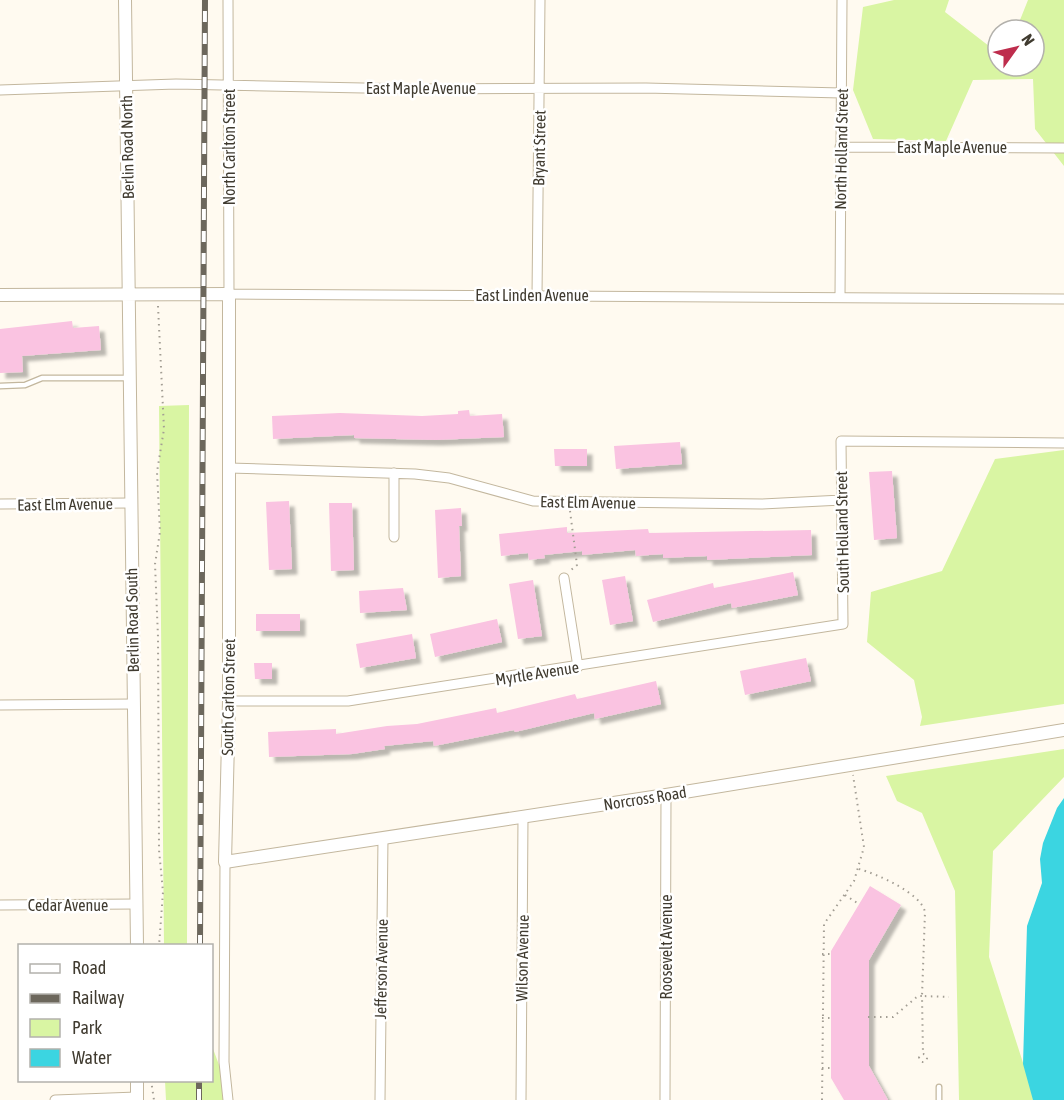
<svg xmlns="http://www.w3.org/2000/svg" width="1064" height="1100" font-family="'Asap Condensed',sans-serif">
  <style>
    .green { fill: #d9f5a3 }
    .water { fill: #3bd5e1 }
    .building { fill: #fac3e1; filter: url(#shadow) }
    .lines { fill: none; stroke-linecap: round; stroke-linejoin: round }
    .service-casing { stroke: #c3b79e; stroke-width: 7 }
    .minor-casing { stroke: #c3b79e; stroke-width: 11 }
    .tertiary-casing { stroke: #c3b79e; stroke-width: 14 }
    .path { stroke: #a39e94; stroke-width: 2; stroke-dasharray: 1.5 4.5; stroke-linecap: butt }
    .service { stroke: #fff; stroke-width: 4.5 }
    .minor { stroke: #fff; stroke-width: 9 }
    .tertiary { stroke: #fff; stroke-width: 12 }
    .rail-casing { stroke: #6c675c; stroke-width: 6 }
    .rail { stroke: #fff; stroke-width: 4; stroke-dasharray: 11; stroke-linecap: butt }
    .labels { text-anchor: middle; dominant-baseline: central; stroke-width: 5; stroke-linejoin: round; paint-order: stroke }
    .street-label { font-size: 16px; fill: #403b30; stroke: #fff }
  </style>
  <defs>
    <filter id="shadow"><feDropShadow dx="5.5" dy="5.5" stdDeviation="1.5" flood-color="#0004"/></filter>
  </defs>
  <rect width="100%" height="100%" fill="#fffaf0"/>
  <path class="green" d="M 894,0 L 949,0 L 945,12 L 998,53 L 998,66 L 1034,66 L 1034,30 L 1016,30 L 1028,0 L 1064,0 L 1064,166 L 1035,129 L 1033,79 L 973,80 L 946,141 L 873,139 L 853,90 L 863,7 Z
    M 189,405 L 187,945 L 164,946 L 159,406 Z
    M 1064,450 L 1064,704 L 920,726 L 922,717 L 914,680 L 867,642 L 871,592 L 942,571 L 995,459 Z
    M 1064,749 L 1064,777 L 993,851 L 989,957 L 1035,1100 L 959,1100 L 955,891 L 922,813 L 897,801 L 886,776 Z
    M 212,1046 L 232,1100 L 166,1100 L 165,1081 L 212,1080 Z"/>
  <path class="water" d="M 1064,798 L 1064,1100 L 1033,1100 L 1023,1064 L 1027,926 L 1042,883 L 1040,859 L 1043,843 L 1057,808 Z"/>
  <path class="building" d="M 72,321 L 73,328 L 99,326 L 101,350 L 22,356 L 23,372 L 0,373 L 0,329 Z
    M 469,410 L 470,416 L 502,414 L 504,437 L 436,440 L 354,438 L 354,435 L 273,439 L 272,416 L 340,413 L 422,416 L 458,414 L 458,411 Z
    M 680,442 L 682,464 L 616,469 L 614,446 Z
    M 554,449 L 587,449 L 587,466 L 555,466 Z
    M 892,471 L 897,538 L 874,540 L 869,472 Z
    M 289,501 L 292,569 L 269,570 L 266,502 Z
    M 329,503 L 352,503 L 354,570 L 331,571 Z
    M 461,508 L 462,526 L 459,526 L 461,576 L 438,578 L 435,510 Z
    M 567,527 L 567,533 L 648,529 L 649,533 L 811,530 L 812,555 L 707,560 L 707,556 L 663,558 L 663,554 L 636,556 L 635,550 L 582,555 L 582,551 L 544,555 L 545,558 L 529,560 L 528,553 L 501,556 L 499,534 Z
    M 793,572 L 798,595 L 732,608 L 731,603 L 653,622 L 647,600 L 713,583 L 714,588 Z
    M 625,576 L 633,621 L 610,625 L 602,580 Z
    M 533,580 L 542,636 L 518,639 L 509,584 Z
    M 403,588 L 407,610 L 360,613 L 359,591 Z
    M 256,614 L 300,614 L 300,631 L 256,631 Z
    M 497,619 L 502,642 L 435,657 L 430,634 Z
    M 412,634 L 416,658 L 360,668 L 356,644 Z
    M 806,658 L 811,681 L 745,695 L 740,671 Z
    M 254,663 L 272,663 L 272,679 L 255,679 Z
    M 656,681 L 661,704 L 595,719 L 594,713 L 515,732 L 514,730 L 434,746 L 433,741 L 384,746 L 385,749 L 352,754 L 269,757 L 268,732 L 336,729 L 336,734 L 387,726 L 417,724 L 496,708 L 497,713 L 575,694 L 577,699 Z
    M 870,886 L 901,905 L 869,960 L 869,1066 L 888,1100 L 844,1100 L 831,1078 L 831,951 Z"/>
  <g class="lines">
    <defs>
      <path id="service" d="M 0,386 L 25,385 L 42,378 L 128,378
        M 939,1087 L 939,1100"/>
      <path id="minor" d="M 228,0 L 229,294 L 1064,299
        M 0,90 L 176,84 L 412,89 L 646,88 L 841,93
        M 840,147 L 1064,148
        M 537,296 L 540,0
        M 840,297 L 842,0
        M 229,468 L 415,474 L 449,478 L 533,501 L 762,504 L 842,500
        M 394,473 L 394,537
        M 0,504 L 130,503
        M 564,578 L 578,667
        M 229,701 L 348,701 L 843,624 L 841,441 L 1064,443
        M 0,705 L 134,704
        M 225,862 L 224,1062 L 228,1100
        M 0,905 L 136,904
        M 55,1100 L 137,1097
        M 380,1100 L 383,838
        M 521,1100 L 523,817
        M 665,1100 L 666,795"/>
      <path id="tertiary" d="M 125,0 L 137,946
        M 0,295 L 229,294 L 229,701 L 225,862 L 666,795 L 1064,730
        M 137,1080 L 137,1100"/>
    </defs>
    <use href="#service" class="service-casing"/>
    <use href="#minor" class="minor-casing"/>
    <use href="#tertiary" class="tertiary-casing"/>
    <path class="path" d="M 158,306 L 164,429 L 157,472 L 160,532 L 155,564 L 158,637 L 159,850 L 163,892 L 159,946
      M 570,511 L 577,565 L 570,571
      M 859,869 C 877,874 921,893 925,912 L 922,996 L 949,997
      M 845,895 L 859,904
      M 822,954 L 831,954
      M 868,1017 L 893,1017 L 918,996 L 922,996 L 923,1054
      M 822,1018 L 831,1018
      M919 1058a4 4 0 1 1 8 0a4 4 0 1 1-8 0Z
      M 822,1068 L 831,1068
      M 151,1080 L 154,1100
      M 822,1100 L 824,924 L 854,881 L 864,847 L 853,775"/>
    <use href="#service" class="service"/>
    <use href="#minor" class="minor"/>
    <use href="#tertiary" class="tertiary"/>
    <defs>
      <path id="rail" d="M 200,946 L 205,0
        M 199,1100 L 199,1080"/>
    </defs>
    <use href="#rail" class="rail-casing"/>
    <use href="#rail" class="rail"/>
  </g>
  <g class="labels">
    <g class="street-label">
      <text x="421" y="88">East Maple Avenue</text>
      <text transform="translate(127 147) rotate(-91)">Berlin Road North</text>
      <text transform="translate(229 147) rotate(-90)">North Carlton Street</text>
      <text x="952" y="147">East Maple Avenue</text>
      <text transform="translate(539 148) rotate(-89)">Bryant Street</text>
      <text transform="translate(841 149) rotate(-89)">North Holland Street</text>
      <text x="532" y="295">East Linden Avenue</text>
      <text transform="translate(588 502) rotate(1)">East Elm Avenue</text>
      <text transform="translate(65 504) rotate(-1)">East Elm Avenue</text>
      <text transform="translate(842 532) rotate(-91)">South Holland Street</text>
      <text transform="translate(132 620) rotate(-91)">Berlin Road South</text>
      <text transform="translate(537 673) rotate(-9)">Myrtle Avenue</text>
      <text transform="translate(228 697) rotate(-89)">South Carlton Street</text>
      <text transform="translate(645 798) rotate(-9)">Norcross Road</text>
      <text x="68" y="905">Cedar Avenue</text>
      <text transform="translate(666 947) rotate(-90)">Roosevelt Avenue</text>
      <text transform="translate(522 958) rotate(-89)">Wilson Avenue</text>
      <text transform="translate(381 969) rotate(-89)">Jefferson Avenue</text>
    </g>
  </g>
  <rect x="18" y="944" width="195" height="138" fill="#ffffff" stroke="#b3b1ac" stroke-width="1.5"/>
  <rect x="30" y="964" width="30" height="9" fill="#ffffff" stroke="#b3b1ac" stroke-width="1.5"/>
  <text x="72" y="974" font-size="18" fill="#403b30">Road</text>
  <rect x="30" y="994" width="30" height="9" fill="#6c675c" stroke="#b3b1ac" stroke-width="1.5"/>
  <text x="72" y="1004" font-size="18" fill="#403b30">Railway</text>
  <rect x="30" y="1019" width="30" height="18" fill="#d9f5a3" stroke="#b3b1ac" stroke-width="1.5"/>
  <text x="72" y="1034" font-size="18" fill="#403b30">Park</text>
  <rect x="30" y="1049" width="30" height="18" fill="#3bd5e1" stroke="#b3b1ac" stroke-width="1.5"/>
  <text x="72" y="1064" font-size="18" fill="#403b30">Water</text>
  <g transform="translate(1016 48) rotate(56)"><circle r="28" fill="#ffffff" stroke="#b3b1ac" stroke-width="1.5"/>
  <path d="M0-4.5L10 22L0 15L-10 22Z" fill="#be2d4d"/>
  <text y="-9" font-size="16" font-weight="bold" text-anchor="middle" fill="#403b30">N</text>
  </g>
</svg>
